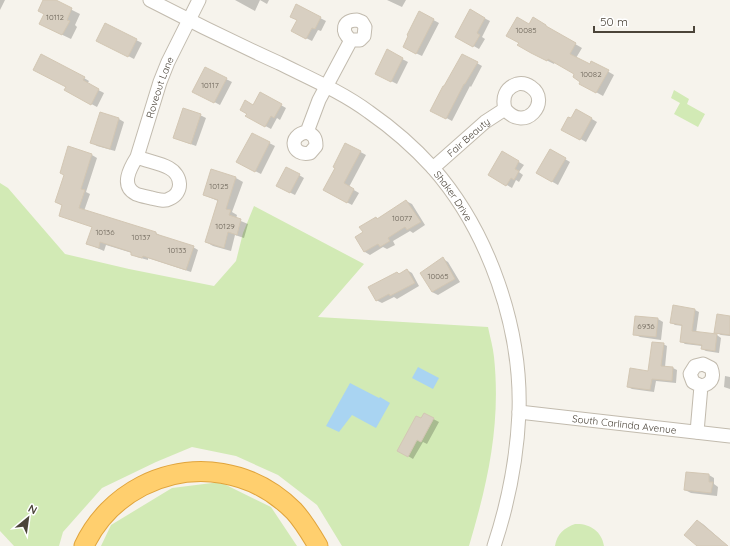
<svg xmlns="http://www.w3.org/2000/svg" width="730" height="546" font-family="Quicksand,sans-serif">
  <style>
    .green { fill: #d2eab5 }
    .water { fill: #a9d4f2 }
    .shadow { fill: #0003 }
    .building { fill: #d8cfc1; stroke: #d3c7b4 }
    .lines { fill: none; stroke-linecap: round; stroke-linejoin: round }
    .minor-casing { stroke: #c2bbae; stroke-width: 15 }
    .highway-casing { stroke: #e0a43c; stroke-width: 21 }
    .minor { stroke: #fff; stroke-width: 13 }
    .highway { stroke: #ffcf6e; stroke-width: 19 }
    .labels { text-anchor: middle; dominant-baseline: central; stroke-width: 3; stroke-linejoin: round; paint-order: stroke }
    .number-label { font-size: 8px; fill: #6e675b }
    .street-label { font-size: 10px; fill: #4b4439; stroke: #fff }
  </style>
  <rect width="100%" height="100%" fill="#f6f3ec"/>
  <path class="green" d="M 674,90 L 689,99 L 687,104 L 705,114 L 698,127 L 674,114 L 680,103 L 671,98 Z
    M 0,183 L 8,188 L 65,254 L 129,269 L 214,286 L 236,261 L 243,233 L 254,206 L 364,264 L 318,317 L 488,327 C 490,337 493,347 494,357 C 501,424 488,482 469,546 L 342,546 L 317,505 L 278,475 L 236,456 L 192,447 L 156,462 L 102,488 L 63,532 L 59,546 L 14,546 L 0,531 Z
    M 220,482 L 271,507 L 297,546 L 101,546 L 111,525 L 172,488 Z
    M 575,524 C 589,523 602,531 604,546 L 555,546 C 557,534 564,528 575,524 Z"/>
  <path class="water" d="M 418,367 L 439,378 L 433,389 L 412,378 Z
    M 350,383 L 379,398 L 380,397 L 390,403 L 376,428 L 352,415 L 339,432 L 326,426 Z"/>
  <path class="shadow" d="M 0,0 L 5,0 L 0,10 Z
    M 52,0 L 80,14 L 75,25 L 77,27 L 71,39 L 48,28 L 45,14 Z
    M 235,0 L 269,0 L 267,4 L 260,0 L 255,11 Z
    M 387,0 L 406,0 L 402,7 Z
    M 297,6 L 326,21 L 321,31 L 318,30 L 312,41 L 298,34 Z
    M 470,11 L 490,21 L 482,37 L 485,39 L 479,49 L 456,36 Z
    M 419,12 L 439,23 L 422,56 L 409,50 Z
    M 533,19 L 582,48 L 576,58 L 590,65 L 592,62 L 614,75 L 603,96 L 580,83 L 581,81 L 576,74 L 555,62 L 554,64 L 538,56 L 529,26 Z
    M 105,24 L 142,43 L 134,59 L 103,43 Z
    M 387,51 L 408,62 L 397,84 L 381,76 Z
    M 463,55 L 482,66 L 471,87 L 470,86 L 452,121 L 432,110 Z
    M 84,78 L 89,81 L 87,84 L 104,93 L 97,107 L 71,93 L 67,87 Z
    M 226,79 L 232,82 L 220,105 L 199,94 Z
    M 260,93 L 286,108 L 280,120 L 277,118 L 271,129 L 247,116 Z
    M 577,110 L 597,122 L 586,142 L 563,129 L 572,120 Z
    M 200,115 L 206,118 L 196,146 L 174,138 Z
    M 119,119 L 124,122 L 115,151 L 97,146 L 91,142 Z
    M 252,134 L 275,146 L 261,174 L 243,165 Z
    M 346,144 L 366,155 L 349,187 L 359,193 L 352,205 L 324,190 L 336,167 Z
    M 550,150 L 570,162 L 558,185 L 537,173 Z
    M 502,152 L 524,165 L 519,172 L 523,175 L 519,182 L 516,180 L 512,188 L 489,175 Z
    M 92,155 L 97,158 L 86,192 L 90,194 L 84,211 L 156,233 L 161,236 L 193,247 L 198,250 L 191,272 L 148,258 L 148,260 L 137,257 L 132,254 L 132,253 L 106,245 L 104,251 L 88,244 L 93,227 L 63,206 L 56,202 Z
    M 299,175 L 304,178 L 295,195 L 277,186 Z
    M 236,178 L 243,182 L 232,212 L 237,215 L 236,219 L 248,224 L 244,238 L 235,235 L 231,251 L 213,246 L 206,242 L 218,201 L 204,195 Z
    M 406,201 L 412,204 L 425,225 L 413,233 L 410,231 L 393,241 L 395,245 L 387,249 L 383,247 L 370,255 L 365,252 L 356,237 L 364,232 L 376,218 L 378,219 Z
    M 443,259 L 448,262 L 460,282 L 438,295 L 432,292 Z
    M 407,270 L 412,273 L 419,286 L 397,299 L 394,297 L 382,303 L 376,300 L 397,273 L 400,274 Z
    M 695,310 L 699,312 L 696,333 L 717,335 L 721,338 L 719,353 L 706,351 L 702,349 L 702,346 L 685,344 L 681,341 L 683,326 L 675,325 L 671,322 Z
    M 730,317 L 730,336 L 721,335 L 715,332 Z
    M 658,319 L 663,322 L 661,340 L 640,337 L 634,334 Z
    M 663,344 L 667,346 L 665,367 L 673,368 L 677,370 L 676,383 L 656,381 L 654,392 L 632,389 L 628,387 L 649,372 Z
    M 725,376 L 730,377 L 730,389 L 724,387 Z
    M 424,414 L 439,422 L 427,444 L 423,442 L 413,459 L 398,450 Z
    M 687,473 L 709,475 L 714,478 L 714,484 L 718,487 L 717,496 L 691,493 L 685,490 Z
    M 698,521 L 703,524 L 728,546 L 699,546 Z"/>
  <path class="building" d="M 43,0 L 56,0 L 72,8 L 67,20 L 70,21 L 62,35 L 39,24 L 44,14 L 38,11 Z
    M 296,4 L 321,17 L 315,29 L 312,28 L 306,39 L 291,31 L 297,20 L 290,17 Z
    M 470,9 L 485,18 L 477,33 L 480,35 L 473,47 L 455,37 Z
    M 419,11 L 434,19 L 416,54 L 403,47 L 408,36 L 407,35 Z
    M 517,17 L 529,24 L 533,17 L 546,25 L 546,26 L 576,43 L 570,54 L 590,64 L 591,61 L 609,70 L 596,93 L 579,84 L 580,82 L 573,77 L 574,74 L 548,59 L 547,61 L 531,53 L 517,45 L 519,43 L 506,36 Z
    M 105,23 L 137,39 L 128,57 L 96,41 Z
    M 387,49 L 403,58 L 391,82 L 375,74 Z
    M 41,54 L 85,77 L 83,80 L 99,89 L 91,105 L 64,90 L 66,87 L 33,70 Z
    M 462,54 L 478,62 L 465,84 L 464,84 L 446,119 L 430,111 L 443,86 L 444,86 Z
    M 205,67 L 227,78 L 214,103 L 192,92 Z
    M 260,92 L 282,104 L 274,118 L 271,116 L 265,127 L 245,116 L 247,114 L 240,110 L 245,100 L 253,105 Z
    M 183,108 L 201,114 L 191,144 L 173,138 Z
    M 576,109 L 592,118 L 580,140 L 561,130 L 568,117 L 571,118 Z
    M 100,112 L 119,118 L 110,149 L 90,143 Z
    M 252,133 L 270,142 L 255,172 L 236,162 Z
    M 345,143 L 361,151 L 344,183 L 354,189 L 347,203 L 323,190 L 335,168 L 333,167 Z
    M 68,146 L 92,154 L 81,189 L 85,190 L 79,208 L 156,232 L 156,234 L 194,246 L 186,270 L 143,256 L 142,258 L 131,255 L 131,252 L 100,242 L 99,248 L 86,244 L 92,227 L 59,216 L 62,205 L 55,202 L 64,175 L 60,173 Z
    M 550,149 L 566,158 L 552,182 L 536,173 Z
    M 502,151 L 519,161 L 515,169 L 519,171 L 514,180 L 511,178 L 506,186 L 488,175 Z
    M 286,167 L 300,174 L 290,193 L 276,186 Z
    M 211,169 L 236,177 L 226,209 L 231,210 L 229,215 L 241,219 L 237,235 L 228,232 L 224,248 L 205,242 L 218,200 L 203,195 Z
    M 406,200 L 421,222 L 407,230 L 405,227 L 388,238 L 390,241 L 380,247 L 378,244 L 364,252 L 355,237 L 363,232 L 359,227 L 376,217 L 377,219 Z
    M 443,257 L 455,279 L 432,292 L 420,273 Z
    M 407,269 L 415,283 L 390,296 L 389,294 L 376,301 L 368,287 L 397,272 L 399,274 Z
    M 673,305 L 695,309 L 692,331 L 717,334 L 715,351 L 701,349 L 702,345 L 680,342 L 682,325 L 670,323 Z
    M 717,314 L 730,316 L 730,335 L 714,333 Z
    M 635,316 L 658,318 L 656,337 L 633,335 Z
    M 652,342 L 664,343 L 661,366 L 673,367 L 672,381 L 652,379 L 650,390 L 627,387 L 630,368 L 648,371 Z
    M 424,413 L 434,418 L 421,442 L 417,440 L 408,457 L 397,451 L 416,416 L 421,418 Z
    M 686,472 L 709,474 L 709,482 L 713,482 L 711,493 L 684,490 Z
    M 697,520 L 728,546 L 697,546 L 684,535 Z"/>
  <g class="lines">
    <defs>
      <g id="minor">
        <path id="s1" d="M 150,0 C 192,22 235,43 279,63 C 309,78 342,92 369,112 C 392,128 414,147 433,168 C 489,232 522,328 519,413 C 517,457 508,504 494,546"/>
        <path d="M 307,132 C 314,135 316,138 316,146 L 310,153 C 292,157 287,135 307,132 L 319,100 L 351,40 L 360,40 L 364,36 L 365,27 L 362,22 L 357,20 C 342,20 341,32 351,40"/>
        <path id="s2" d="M 137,157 C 130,168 120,186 136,194 C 141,196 147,197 151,198 C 157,199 164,202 169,199 C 184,193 182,175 169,168 C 160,163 147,161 137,157 L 160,82 L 168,62 L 199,0"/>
        <path id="s3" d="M 433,168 L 485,122 L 505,109 C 502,98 505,88 517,84 C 522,83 527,84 531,87 C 552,101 525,134 505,109"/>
        <path id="s4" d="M 519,412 L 730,436"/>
        <path d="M 697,432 L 701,386 C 711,384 715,378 711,368 L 703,364 L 695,366 L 690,374 L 693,382 L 701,386"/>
      </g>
      <path id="highway" d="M 84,546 C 96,520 117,499 142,486 C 194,460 253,470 294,511 C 303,521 311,534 318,546"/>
    </defs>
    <use href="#minor" class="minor-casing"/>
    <use href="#highway" class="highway-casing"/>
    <use href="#minor" class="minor"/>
    <use href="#highway" class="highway"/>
  </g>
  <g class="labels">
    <g class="number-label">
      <text x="55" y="17">10112</text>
      <text x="526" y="30">10085</text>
      <text x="591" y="74">10082</text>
      <text x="210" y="85">10117</text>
      <text x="219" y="186">10125</text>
      <text x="402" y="218">10077</text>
      <text x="225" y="226">10129</text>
      <text x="105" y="232">10136</text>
      <text x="141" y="237">10137</text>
      <text x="177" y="250">10133</text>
      <text x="438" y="276">10065</text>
      <text x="646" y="326">6936</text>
    </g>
    <g class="street-label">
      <text stroke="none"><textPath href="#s2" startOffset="223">Roveout Lane</textPath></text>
      <text stroke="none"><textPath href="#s3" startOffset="47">Fair Beauty</textPath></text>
      <text stroke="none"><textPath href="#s1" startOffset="366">Shaker Drive</textPath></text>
      <text stroke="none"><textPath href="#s4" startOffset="106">South Carlinda Avenue</textPath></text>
    </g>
  </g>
  <g transform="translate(28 518) rotate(29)" stroke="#ffffff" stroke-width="3" paint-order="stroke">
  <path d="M0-3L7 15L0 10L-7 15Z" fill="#4b4439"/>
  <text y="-6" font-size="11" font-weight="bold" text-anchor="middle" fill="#4b4439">N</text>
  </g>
  <path d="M594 26v6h100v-6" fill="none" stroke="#4b4439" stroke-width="2"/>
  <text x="600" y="26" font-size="12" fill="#4b4439" stroke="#ffffff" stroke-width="3" paint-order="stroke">50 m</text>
</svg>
